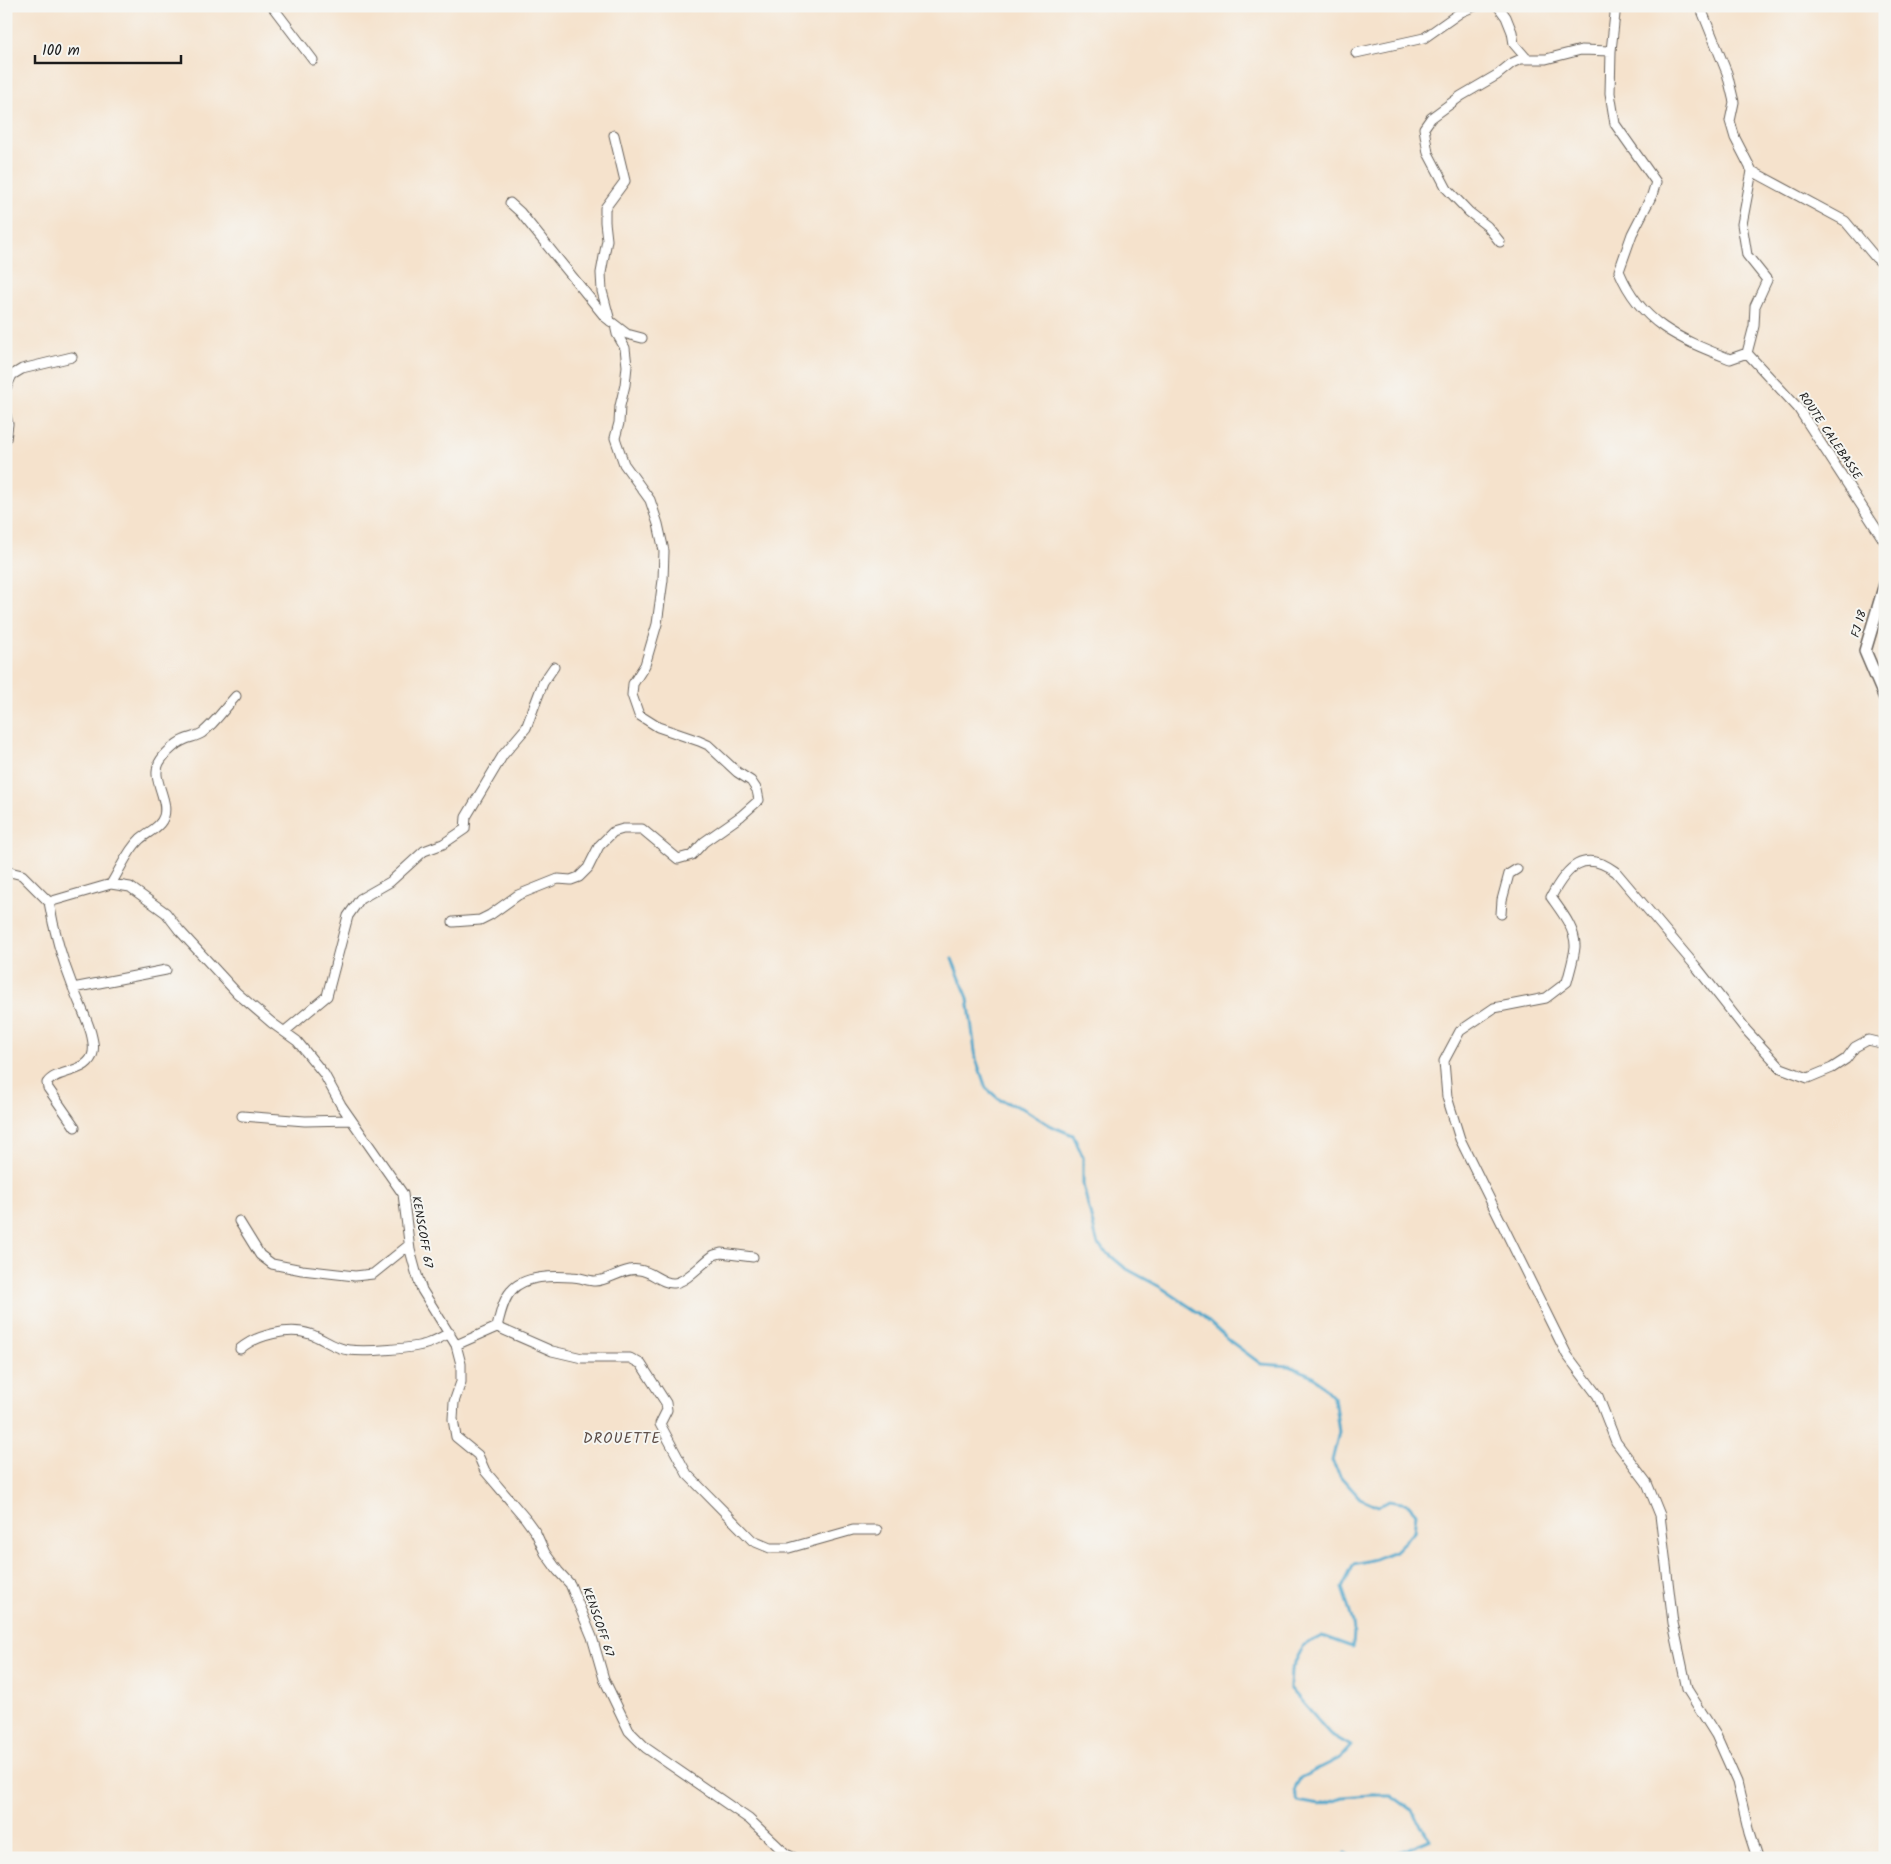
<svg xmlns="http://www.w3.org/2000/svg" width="1891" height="1864" font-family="Kalam,sans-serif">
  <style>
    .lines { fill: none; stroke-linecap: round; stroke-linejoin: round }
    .stream { stroke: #4ca5ca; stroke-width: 3 }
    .minor-casing { stroke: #68615a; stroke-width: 11 }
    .tertiary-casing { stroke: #68615a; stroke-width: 14 }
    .minor { stroke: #fff; stroke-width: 9 }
    .tertiary { stroke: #fff; stroke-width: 11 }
    .labels { text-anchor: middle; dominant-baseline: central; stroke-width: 4; stroke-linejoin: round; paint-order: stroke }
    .street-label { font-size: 12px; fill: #1c1c1c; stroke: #f6f6f2 }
    .quarter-label { font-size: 15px; letter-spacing: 1px; fill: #5e4e48; stroke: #f6f6f2 }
  </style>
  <rect width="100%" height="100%" fill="#f6f6f2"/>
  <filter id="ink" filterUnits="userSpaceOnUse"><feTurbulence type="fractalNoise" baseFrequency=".02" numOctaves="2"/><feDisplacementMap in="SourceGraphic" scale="10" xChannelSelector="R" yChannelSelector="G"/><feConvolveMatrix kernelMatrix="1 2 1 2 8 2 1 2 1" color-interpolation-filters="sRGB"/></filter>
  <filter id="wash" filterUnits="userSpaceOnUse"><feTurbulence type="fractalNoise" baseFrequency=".0096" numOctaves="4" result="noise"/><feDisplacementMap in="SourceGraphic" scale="20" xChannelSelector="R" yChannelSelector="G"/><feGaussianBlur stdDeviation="1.12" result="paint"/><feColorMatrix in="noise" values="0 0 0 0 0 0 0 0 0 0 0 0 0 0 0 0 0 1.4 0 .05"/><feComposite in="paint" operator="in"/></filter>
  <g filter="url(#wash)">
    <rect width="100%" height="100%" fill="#f5e2cc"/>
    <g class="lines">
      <path class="stream" d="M 952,959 L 968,998 L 976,1059 L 986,1088 L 1000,1100 L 1024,1109 L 1051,1126 L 1073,1135 L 1083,1157 L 1083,1185 L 1098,1245 L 1125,1268 L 1162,1288 L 1199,1313 L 1230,1341 L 1261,1364 L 1289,1366 L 1313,1376 L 1334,1398 L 1339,1432 L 1332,1461 L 1341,1477 L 1360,1498 L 1378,1506 L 1389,1501 L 1408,1504 L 1416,1513 L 1414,1532 L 1395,1551 L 1375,1559 L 1354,1564 L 1342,1588 C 1348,1607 1358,1627 1352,1647 L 1322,1636 L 1304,1645 L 1291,1670 L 1290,1688 L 1330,1734 L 1351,1746 L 1340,1758 L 1300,1778 L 1294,1791 L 1298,1801 L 1319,1805 L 1343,1797 L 1371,1795 L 1391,1795 L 1410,1809 L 1431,1839 L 1385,1858
        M 1343,1858 L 1345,1854 L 1352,1858"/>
    </g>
  </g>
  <g filter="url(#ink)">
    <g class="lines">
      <defs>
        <path id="minor" d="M 272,6 L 313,60
          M 1498,6 L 1506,17 L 1512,32 L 1514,44 L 1527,59
          M 1614,6 L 1615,14 L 1611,51 L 1610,93 L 1615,124 L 1656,182 L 1652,195 L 1632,234 L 1619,271 C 1641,324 1680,339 1730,359 L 1747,353 L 1798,408 L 1885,542
          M 1700,6 L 1727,73 L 1734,102 L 1730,121 L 1735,138 L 1752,171
          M 1356,53 L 1424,38 L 1461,12 L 1475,6
          M 1752,171 L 1845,221 L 1876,258 L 1885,266
          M 510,203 L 520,212 L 605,317 L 627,334 L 642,338
          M 1500,242 L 1487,226 L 1469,212 L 1447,189 L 1428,153 L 1424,128 L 1431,118 L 1461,96 L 1497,75 L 1512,63 L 1521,59 L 1546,59 L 1581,50 L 1611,51
          M 610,321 L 602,291 L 601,273 L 607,240 L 605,222 L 605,208 L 625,181 L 614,135
          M 1747,353 L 1754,326 L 1755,306 L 1767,280 L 1747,255 L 1742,224 L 1752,171
          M 6,388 L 12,375 L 22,369 L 72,357
          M 6,415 L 8,424 L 6,439
          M 6,871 L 22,875 L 49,902 L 111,884 L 130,887 L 166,913 L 179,930 L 237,993 L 272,1023 L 297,1041 L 324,1074 L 341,1105 L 403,1194 L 410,1250 L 416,1272 L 422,1290 L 456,1345 L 461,1364 L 461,1382 L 454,1402 L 453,1419 L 456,1437 L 478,1455 L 485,1471 L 525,1518 L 536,1533 L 545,1553 L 558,1571 L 570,1584 L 592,1637 L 604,1679 L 629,1731 L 646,1748 L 749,1819 L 786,1854 L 795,1858
          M 111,884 C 120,870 127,851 140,839 C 148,832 161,827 164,816 C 169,799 151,779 159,763 C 163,755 176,743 184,740 C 190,737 196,737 202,733 C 215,723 225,708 236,696
          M 49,902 C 54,932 63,962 74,990 C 80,1005 87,1019 91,1033 C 93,1041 95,1049 92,1056 C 84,1074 57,1069 47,1083 L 48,1088 L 75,1127
          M 1501,914 L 1502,900 L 1509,874 L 1517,869
          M 453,922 L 480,920 L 490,915 L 518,895 L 558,879 L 571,880 L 579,877 L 588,868 L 599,846 L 613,832 L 623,829 L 642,829 L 678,859 L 692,855 L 704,842 L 741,816 L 759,800 L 757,790 L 751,781 L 737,772 L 708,745 L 699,741 L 658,727 L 639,715 L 632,695 L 633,684 L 645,665 L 657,624 L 663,580 L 664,551 L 658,524 L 650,500 L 624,464 L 615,438 L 619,423 L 620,406 L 625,385 L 627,366 L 625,348 L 617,334 L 615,325
          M 73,988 L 166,970
          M 285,1031 L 327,996 L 348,916 L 360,899 L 390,882 L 424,851 L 443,844 L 465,829 L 466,817 L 503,755 L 526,728 L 543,683 L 554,667
          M 242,1116 L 305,1121 L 351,1120
          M 239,1221 L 260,1255 L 272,1264 L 302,1270 L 355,1276 L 373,1274 L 409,1245
          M 497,1327 C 500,1315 503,1300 511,1291 C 524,1275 554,1276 572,1277 C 580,1277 588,1281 595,1281 C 609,1281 624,1267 639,1270 C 652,1271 662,1284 674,1283 C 687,1282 703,1262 714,1255 L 721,1253 L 753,1257
          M 456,1345 L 497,1327 L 552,1351 L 582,1358 L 630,1358 L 641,1364 L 666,1403 L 667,1410 L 660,1424 L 687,1474 L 753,1541 L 770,1548 L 789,1548 L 853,1530 L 877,1530
          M 240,1349 C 256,1335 289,1327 310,1334 C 323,1338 334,1349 349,1350 C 366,1352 414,1349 429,1343 C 437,1340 443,1336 450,1333
          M 1757,1858 L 1749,1833 L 1737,1782 L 1716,1735 L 1687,1689 L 1673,1623 L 1660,1515 L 1647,1483 L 1616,1442 L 1598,1396 L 1567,1355 L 1460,1139 L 1447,1097 L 1444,1061 L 1460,1031 L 1494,1008 L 1546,998 L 1567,982 C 1570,970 1574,958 1575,947 C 1576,929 1560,910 1551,897 C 1567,867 1584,848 1616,872 L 1698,969 L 1746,1030 L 1781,1068 L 1808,1078 L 1832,1068 L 1846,1059 L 1855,1047 L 1868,1040 L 1885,1044"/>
        <path id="tertiary" d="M 1885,584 L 1865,651 L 1885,698"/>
      </defs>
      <use href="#minor" class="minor-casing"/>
      <use href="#tertiary" class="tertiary-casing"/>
      <use href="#minor" class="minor"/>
      <use href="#tertiary" class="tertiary"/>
    </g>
  </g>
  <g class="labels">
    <g class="street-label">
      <text transform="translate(1830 436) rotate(56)">ROUTE CALEBASSE</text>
      <text transform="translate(1859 624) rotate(-74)">FJ 18</text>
      <text transform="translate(422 1232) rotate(80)">KENSCOFF 67</text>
      <text transform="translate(598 1622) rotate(71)">KENSCOFF 67</text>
    </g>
    <g class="quarter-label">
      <text x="622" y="1439">DROUETTE</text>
    </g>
  </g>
  <rect width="1891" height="1864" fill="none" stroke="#f6f6f2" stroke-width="25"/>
  <path d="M35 55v8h146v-8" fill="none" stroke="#1c1c1c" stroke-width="2.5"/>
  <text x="42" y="55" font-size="15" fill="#1c1c1c" stroke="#f6f6f2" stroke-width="4" paint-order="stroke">100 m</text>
</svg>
